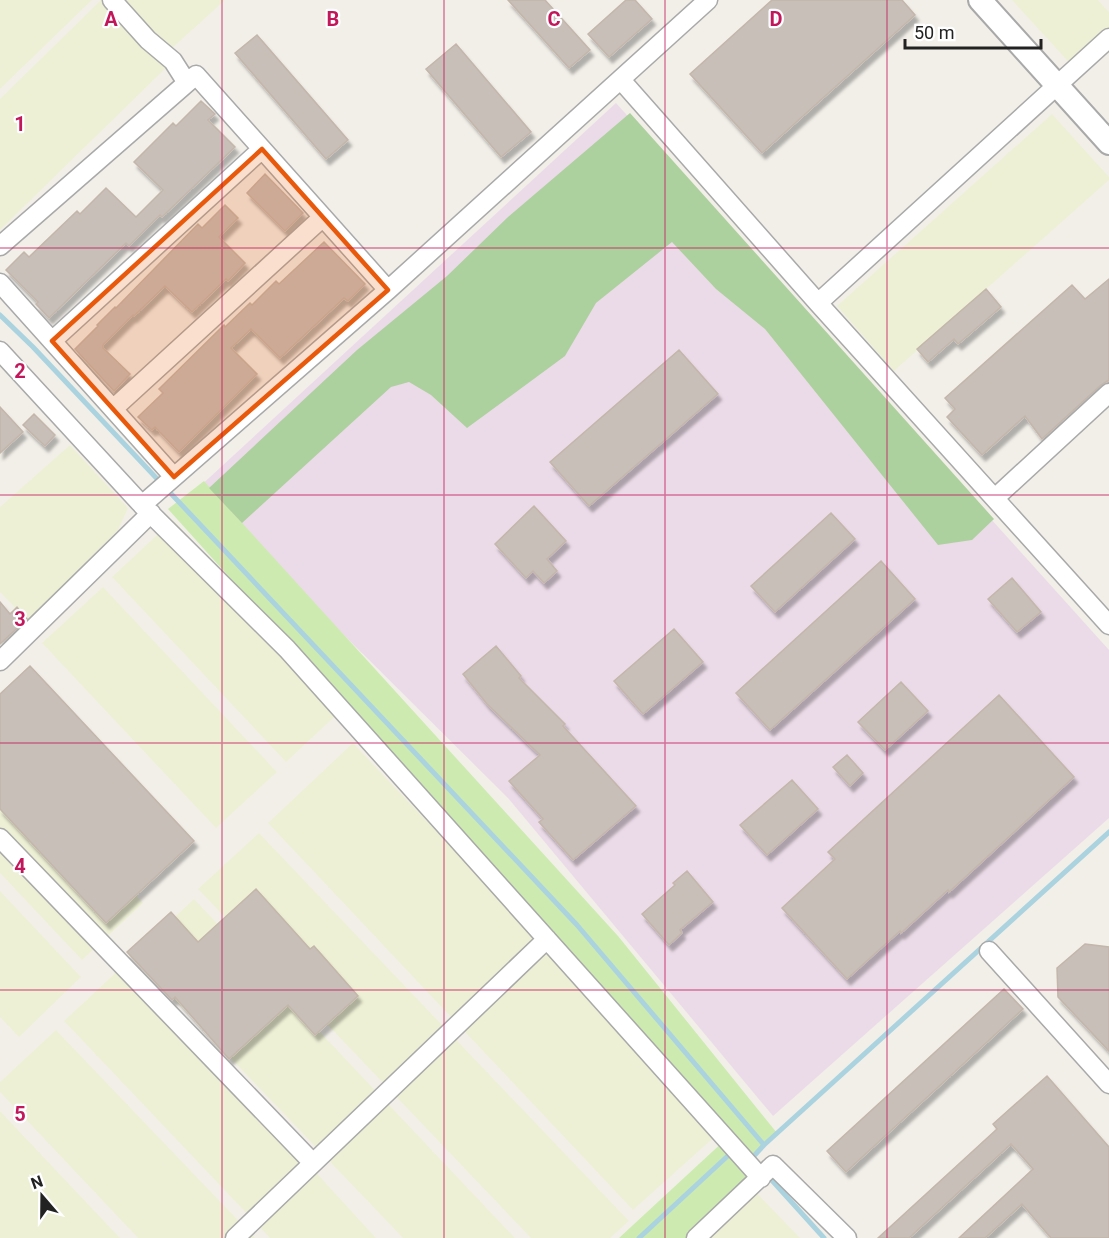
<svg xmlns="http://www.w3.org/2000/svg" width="1109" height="1238" font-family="Roboto,sans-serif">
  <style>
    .industrial { fill: #ebdbe8 }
    .farmland { fill: #eef0d5 }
    .grass { fill: #cdebb0 }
    .forest { fill: #add19e }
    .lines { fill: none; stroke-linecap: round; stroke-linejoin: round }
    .stream { stroke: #aad3df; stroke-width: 5 }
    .building { fill: #c7bfb8; stroke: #c4b6ab; stroke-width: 1.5; filter: url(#shadow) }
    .minor-casing { stroke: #a9a9a9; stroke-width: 21 }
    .tertiary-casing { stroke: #a9a9a9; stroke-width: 26 }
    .minor { stroke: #fff; stroke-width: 18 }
    .tertiary { stroke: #fff; stroke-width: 22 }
    .marked { fill: #e8590c; fill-opacity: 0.2; stroke: #e8590c; stroke-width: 4.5; stroke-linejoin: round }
    .grid { fill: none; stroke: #c2185b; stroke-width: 1.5; stroke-opacity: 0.55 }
    .grid-label { font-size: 20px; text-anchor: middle; font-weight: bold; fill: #c2185b; stroke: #fff; stroke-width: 4.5; stroke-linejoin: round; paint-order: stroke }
  </style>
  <defs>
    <filter id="shadow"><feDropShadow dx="3.5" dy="6" stdDeviation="1.5" flood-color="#0004"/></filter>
  </defs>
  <rect width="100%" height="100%" fill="#f2efe9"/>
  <path class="industrial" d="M 616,103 L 1109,650 L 1109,818 L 773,1116 L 508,798 L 197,489 Z"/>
  <path class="farmland" d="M 0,0 L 92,0 L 0,89 Z
    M 101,0 L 112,0 L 173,61 L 0,230 L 0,99 Z
    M 123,0 L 223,0 L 224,1 L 170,50 Z
    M 1012,0 L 1098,0 L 1109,12 L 1109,38 L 1075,69 Z
    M 1052,114 L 1109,177 L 1109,180 L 894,371 L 837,306 Z
    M 70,445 L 128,508 L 118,530 L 28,621 L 0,592 L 0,507 Z
    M 173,520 L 347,705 L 286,762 L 112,577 Z
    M 103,587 L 277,772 L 216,828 L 42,643 Z
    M 353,743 L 720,1132 L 633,1210 L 268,823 Z
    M 0,751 L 143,903 L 82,960 L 0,873 Z
    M 259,833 L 629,1221 L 610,1238 L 531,1238 L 198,889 Z
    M 0,891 L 81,977 L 19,1037 L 0,1017 Z
    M 194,899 L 515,1238 L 403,1238 L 133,956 Z
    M 125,964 L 376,1238 L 270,1238 L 64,1021 Z
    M 56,1030 L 255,1238 L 138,1238 L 0,1092 L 0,1082 Z
    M 0,1111 L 120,1238 L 0,1238 Z
    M 751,1187 L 800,1238 L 696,1238 Z"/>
  <path class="grass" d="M 204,481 L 618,936 L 777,1133 L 752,1158 L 168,509 Z
    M 726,1139 L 756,1173 L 691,1238 L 619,1238 Z"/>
  <path class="forest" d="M 630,113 L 994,519 L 972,540 L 938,545 L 765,329 L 716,289 L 672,242 L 596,303 L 565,356 L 467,428 L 431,395 L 409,382 L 391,387 L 242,523 L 209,488 L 357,350 L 447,276 L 508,217 Z"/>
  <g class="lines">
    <path class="stream" d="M 0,315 L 33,347 L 577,925 L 764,1145
      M 752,1158 L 764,1145 L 1109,832
      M 768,1176 L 824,1238
      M 639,1238 L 732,1152"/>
  </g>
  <path class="building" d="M 508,0 L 545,0 L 590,50 L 569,68 Z
    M 626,0 L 635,0 L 652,19 L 609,57 L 588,34 Z
    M 772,0 L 902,0 L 915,15 L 762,153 L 690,74 Z
    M 257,35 L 348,140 L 326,159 L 235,53 Z
    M 456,44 L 531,132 L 501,157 L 426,69 Z
    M 201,101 L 215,114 L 208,120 L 235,147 L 162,217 L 160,215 L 129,246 L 126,243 L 49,318 L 36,304 L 38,302 L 6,270 L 24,252 L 29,257 L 77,211 L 80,214 L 106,188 L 136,217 L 163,190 L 134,162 L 173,123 L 176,126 Z
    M 265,174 L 303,213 L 285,231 L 247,193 Z
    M 225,205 L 238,218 L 219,237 L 245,263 L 228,281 L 226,279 L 192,312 L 165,286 L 134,316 L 133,315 L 103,345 L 103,348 L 130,374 L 114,391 L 75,349 L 98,326 L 97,325 L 115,307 L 116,308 L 198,224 L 202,228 Z
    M 324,242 L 365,284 L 348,301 L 344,298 L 280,358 L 251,329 L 231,348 L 257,374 L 179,452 L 155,427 L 152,430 L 138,417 L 163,393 L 159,389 L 224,325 L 225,327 L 250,303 L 252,305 L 276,281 L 279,284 Z
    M 1109,279 L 1109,380 L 1101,385 L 1042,439 L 1025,416 L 982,455 L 947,417 L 955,409 L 945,398 L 1072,285 L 1085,299 Z
    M 986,289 L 1001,307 L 958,344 L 954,339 L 928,362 L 917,349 Z
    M 679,350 L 718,394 L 589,506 L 550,462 Z
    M 0,407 L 23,432 L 0,453 Z
    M 34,414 L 55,435 L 45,446 L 23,425 Z
    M 534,506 L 566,541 L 547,559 L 557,571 L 544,583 L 533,571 L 526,578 L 495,544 Z
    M 831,513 L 855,539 L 775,612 L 751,586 Z
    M 881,561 L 915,599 L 770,730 L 736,693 Z
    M 1012,578 L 1041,612 L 1017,632 L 988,599 Z
    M 0,602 L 10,614 L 17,607 L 27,619 L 0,644 Z
    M 674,629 L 703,662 L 643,714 L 614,681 Z
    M 496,646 L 521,676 L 519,678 L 565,724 L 563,726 L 636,806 L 573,860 L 539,822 L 543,819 L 509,781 L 540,755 L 487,704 L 463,674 Z
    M 30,666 L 194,841 L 106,923 L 0,809 L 0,694 Z
    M 901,682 L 928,711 L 885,750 L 858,722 Z
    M 999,695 L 1074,777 L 949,892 L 948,890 L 901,933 L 900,931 L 847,979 L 782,908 L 835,859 L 828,852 Z
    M 847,755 L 863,773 L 850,786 L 833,767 Z
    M 792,780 L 818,809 L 767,855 L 740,825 Z
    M 687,871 L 713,902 L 680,930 L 682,933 L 669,945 L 642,914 L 675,885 L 673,883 Z
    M 256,889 L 310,949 L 314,946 L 358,996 L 315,1035 L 288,1005 L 229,1059 L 175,997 L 172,1000 L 127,952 L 171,912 L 198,942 Z
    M 1085,944 L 1109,947 L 1109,1051 L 1058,997 L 1057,968 Z
    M 1004,989 L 1023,1009 L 846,1172 L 827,1151 Z
    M 1047,1076 L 1109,1147 L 1109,1238 L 1051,1238 L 1022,1204 L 985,1238 L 959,1238 L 1033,1169 L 1011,1144 L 909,1238 L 878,1238 L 997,1129 L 993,1124 Z"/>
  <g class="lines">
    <defs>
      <path id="minor" d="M 112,0 L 148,40 L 173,61 L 187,83
        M 621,80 L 818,303 L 1109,625
        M 0,246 L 196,75 L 388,290
        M 0,283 L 174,477
        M 818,303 L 1109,38
        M 52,341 L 262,149
        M 0,351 L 142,505 L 287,649 L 761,1178
        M 113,409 L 323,217
        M 995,498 L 1109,393
        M 142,505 L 388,290 L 708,0
        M 0,661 L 151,513
        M 0,838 L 313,1163
        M 989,951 L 1109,1084
        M 235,1238 L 547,939
        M 696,1238 L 773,1165 L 847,1238"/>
      <path id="tertiary" d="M 980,0 L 1109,143"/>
    </defs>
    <use href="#minor" class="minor-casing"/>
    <use href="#tertiary" class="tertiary-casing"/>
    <use href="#minor" class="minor"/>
    <use href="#tertiary" class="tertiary"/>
  </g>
  <path class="marked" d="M 262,149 L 388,290 L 174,477 L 52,341 Z"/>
  <path class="grid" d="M 222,0 L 222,1238M 444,0 L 444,1238M 665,0 L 665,1238M 887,0 L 887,1238M 0,248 L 1109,248M 0,495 L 1109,495M 0,743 L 1109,743M 0,990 L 1109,990"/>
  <g class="grid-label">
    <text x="111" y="26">A</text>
    <text x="333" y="26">B</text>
    <text x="554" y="26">C</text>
    <text x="776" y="26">D</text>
    <text x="20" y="131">1</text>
    <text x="20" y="378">2</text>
    <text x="20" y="626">3</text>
    <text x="20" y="873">4</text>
    <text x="20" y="1121">5</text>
  </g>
  <g transform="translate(42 1196) rotate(340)" stroke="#ffffff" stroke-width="4.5" paint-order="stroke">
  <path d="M0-4.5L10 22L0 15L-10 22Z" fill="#222222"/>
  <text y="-9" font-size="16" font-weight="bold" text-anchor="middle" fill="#222222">N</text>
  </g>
  <path d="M905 39v9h136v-9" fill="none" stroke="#222222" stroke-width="3"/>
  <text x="914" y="39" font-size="18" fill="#222222" stroke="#ffffff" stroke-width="4.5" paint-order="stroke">50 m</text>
</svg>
